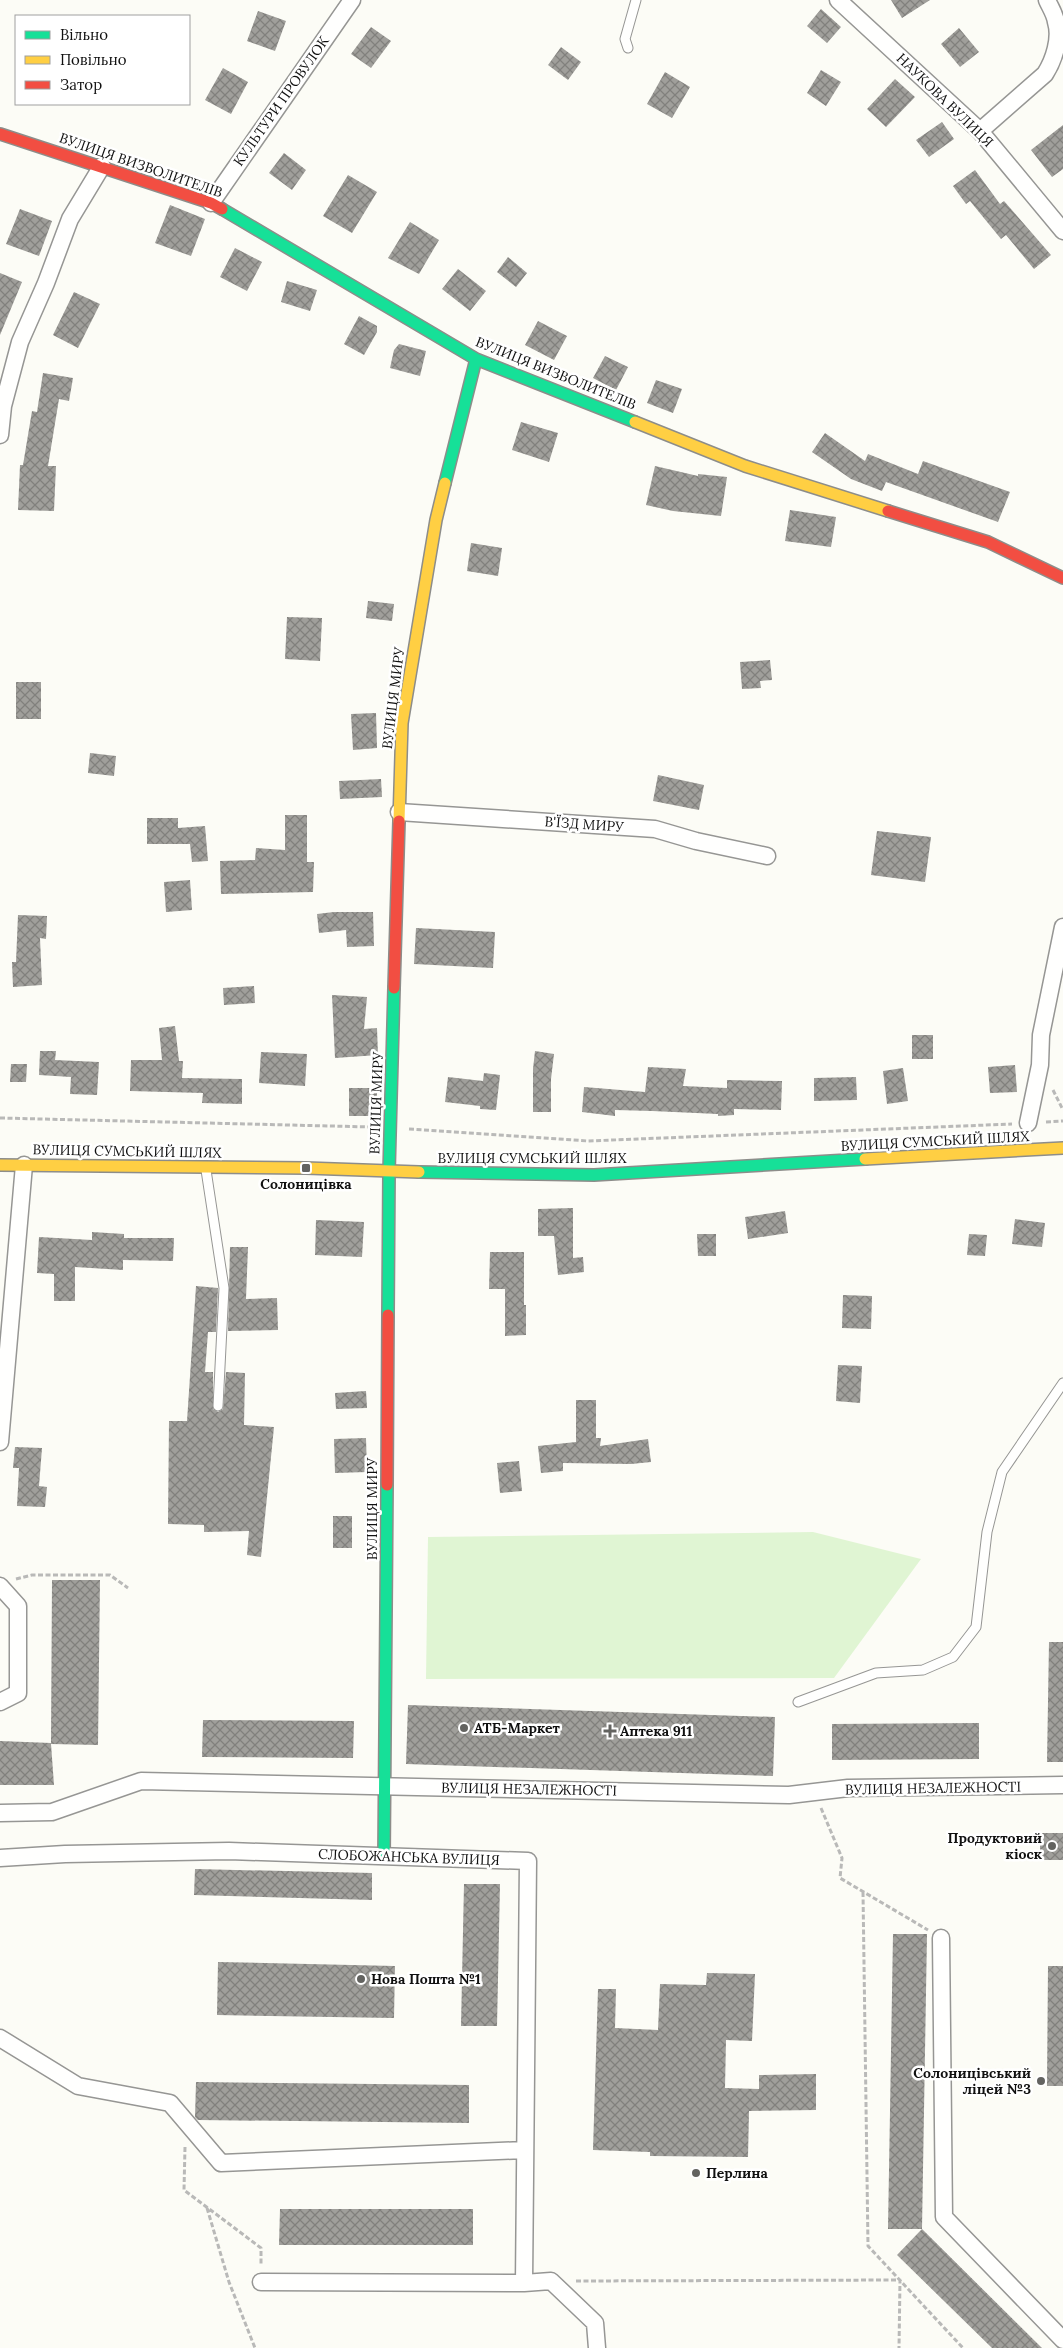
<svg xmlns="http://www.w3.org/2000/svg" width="1063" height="2348" font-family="Lora,serif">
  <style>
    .park { fill: #e0f5d3 }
    .building { fill: url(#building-cross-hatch) }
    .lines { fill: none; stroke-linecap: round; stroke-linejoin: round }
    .lane-casing { stroke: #969694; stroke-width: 11 }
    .street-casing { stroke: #969694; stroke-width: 19 }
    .fast-casing { stroke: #8d8d8a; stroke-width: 14 }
    .slow-casing { stroke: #8d8d8a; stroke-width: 14 }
    .jam-casing { stroke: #8d8d8a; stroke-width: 14 }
    .path { stroke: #b9b9b8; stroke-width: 3; stroke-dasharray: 5 2.5; stroke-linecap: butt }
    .lane { stroke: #fffffe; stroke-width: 9 }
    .street { stroke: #fffffe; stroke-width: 16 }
    .fast { stroke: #16e098; stroke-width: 11 }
    .slow { stroke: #ffcf43; stroke-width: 11 }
    .jam { stroke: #f24e42; stroke-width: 11 }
    .poi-dot { fill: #636360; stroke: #fff; stroke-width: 2 }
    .labels { text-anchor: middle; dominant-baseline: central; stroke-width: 5; stroke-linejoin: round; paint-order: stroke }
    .street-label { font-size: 14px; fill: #101010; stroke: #fff }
    .poi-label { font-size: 14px; font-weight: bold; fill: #101010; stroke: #fff; text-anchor: start }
  </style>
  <defs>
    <pattern id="building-cross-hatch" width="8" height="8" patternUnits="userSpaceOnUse" patternTransform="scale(1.25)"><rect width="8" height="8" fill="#a09f9b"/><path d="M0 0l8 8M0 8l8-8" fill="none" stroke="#81807d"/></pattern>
  </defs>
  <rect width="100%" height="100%" fill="#fcfcf6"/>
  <path class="park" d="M 813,1532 L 921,1559 L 834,1678 L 426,1679 L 428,1537 Z"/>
  <path class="building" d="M 891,0 L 930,0 L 902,18 Z
    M 821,9 L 841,27 L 827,43 L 807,26 Z
    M 258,11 L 286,21 L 275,51 L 247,41 Z
    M 371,27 L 391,41 L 371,68 L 351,54 Z
    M 959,28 L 979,52 L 960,67 L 941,44 Z
    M 561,47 L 581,62 L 568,80 L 548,65 Z
    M 223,68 L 248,82 L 231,114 L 205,100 Z
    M 821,70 L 841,82 L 826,106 L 807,93 Z
    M 665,72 L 690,87 L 672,118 L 647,104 Z
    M 895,79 L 915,97 L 886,127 L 867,109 Z
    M 942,122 L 954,139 L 929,157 L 916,140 Z
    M 1063,125 L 1063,169 L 1052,177 L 1031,150 Z
    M 284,153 L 306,170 L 292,190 L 269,173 Z
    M 975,170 L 1000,204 L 1004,201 L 1051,255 L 1034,269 L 1006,235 L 1001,239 L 970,201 L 966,204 L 953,186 Z
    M 348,175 L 377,192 L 352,233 L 323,216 Z
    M 170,205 L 205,219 L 191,256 L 155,243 Z
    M 20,209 L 52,221 L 39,256 L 6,244 Z
    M 410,222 L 439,240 L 419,274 L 388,258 Z
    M 235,248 L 262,262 L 247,291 L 220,277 Z
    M 508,257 L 527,273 L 516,287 L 497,272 Z
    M 458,269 L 486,291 L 470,311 L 442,289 Z
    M 0,273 L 22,282 L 0,335 Z
    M 287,281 L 317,290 L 310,311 L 281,302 Z
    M 74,292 L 100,304 L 78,348 L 53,335 Z
    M 359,316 L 377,326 L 377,332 L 364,355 L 344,344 Z
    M 538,321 L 567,336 L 554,360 L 525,345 Z
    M 399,344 L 426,351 L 420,376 L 390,368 L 394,350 Z
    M 605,356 L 628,367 L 616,390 L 593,378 Z
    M 43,373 L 73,378 L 69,401 L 59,399 L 48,466 L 56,466 L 54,511 L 18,510 L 20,465 L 23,465 L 32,411 L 37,412 Z
    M 656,380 L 682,389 L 673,413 L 647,403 Z
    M 521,422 L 558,433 L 549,462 L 512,450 Z
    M 825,433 L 865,461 L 868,454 L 918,474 L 923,461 L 1010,492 L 998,522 L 886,482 L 882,491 L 851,479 L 812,452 Z
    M 655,466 L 698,476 L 698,474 L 727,477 L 721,516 L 673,511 L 646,505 Z
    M 790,510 L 836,517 L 831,547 L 785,541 Z
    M 471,543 L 502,548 L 498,576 L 467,571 Z
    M 368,601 L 394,604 L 392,621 L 366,618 Z
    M 287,617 L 322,618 L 320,661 L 285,659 Z
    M 770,660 L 772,680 L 760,681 L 761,688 L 742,689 L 740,662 Z
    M 16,682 L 41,682 L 41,719 L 16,719 Z
    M 376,713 L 377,748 L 353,750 L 351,714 Z
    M 90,753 L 116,756 L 114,776 L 88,773 Z
    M 658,775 L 704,785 L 699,810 L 653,801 Z
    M 381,779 L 382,797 L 340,799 L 339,781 Z
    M 285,815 L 307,815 L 307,862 L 314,862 L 313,892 L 221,894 L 220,861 L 255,860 L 256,848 L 285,850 Z
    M 147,818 L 178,818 L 178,828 L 205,826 L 208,861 L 192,862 L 190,844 L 147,844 Z
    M 877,831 L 931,837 L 925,882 L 871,875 Z
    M 190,880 L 192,910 L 166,912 L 164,882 Z
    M 334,912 L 373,912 L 374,946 L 347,947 L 346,930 L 319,933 L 317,914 Z
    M 18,915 L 47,916 L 46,939 L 40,938 L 42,985 L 13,987 L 12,962 L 16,962 Z
    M 416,928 L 495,932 L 493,968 L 414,964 Z
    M 254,986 L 255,1003 L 224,1005 L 223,988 Z
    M 332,995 L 367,997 L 364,1029 L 377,1028 L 378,1055 L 335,1058 Z
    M 175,1026 L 179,1061 L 183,1061 L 182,1078 L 242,1079 L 242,1104 L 202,1103 L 203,1093 L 130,1091 L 131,1060 L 162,1060 L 159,1028 Z
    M 912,1035 L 933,1035 L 933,1059 L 912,1059 Z
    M 40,1051 L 56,1051 L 55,1060 L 99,1062 L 97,1095 L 70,1094 L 71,1077 L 39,1075 Z
    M 535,1051 L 554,1054 L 551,1079 L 551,1112 L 533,1112 L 533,1069 Z
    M 261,1052 L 307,1054 L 305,1086 L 259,1083 Z
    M 11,1064 L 27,1064 L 26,1082 L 10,1082 Z
    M 1015,1065 L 1017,1092 L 990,1093 L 988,1067 Z
    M 648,1067 L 686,1069 L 683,1086 L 727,1088 L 727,1080 L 782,1081 L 781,1110 L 734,1109 L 734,1115 L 718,1116 L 718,1114 L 652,1111 L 615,1110 L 615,1116 L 582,1112 L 584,1087 L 645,1092 Z
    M 903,1068 L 908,1101 L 887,1104 L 883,1071 Z
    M 484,1073 L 500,1075 L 496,1110 L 480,1109 L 480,1106 L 445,1102 L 448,1077 L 483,1081 Z
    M 856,1077 L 857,1100 L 814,1101 L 814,1078 Z
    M 349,1088 L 377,1088 L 377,1116 L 349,1116 Z
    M 573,1208 L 573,1258 L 583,1257 L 584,1272 L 558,1275 L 554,1236 L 538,1236 L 538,1209 Z
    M 785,1211 L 788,1233 L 748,1239 L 745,1217 Z
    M 1015,1219 L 1045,1223 L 1042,1247 L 1012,1244 Z
    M 316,1220 L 364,1222 L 362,1257 L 315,1255 Z
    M 92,1232 L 124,1234 L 124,1238 L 174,1238 L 173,1261 L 123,1260 L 123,1270 L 75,1267 L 75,1301 L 54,1301 L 54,1274 L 37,1273 L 39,1237 L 92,1240 Z
    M 697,1234 L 716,1234 L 716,1256 L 698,1256 Z
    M 969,1234 L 987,1235 L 985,1256 L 967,1255 Z
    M 230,1247 L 248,1247 L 246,1299 L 277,1298 L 278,1330 L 228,1331 Z
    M 490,1252 L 524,1252 L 524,1305 L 526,1305 L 526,1335 L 505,1336 L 505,1289 L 489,1289 Z
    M 196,1286 L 218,1288 L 216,1332 L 208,1332 L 205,1372 L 213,1372 L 213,1409 L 218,1412 L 223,1409 L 226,1372 L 245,1373 L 244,1425 L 274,1427 L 261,1557 L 247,1555 L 249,1531 L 204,1532 L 204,1525 L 168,1524 L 169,1421 L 187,1421 Z
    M 843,1295 L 872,1296 L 871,1329 L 842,1328 Z
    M 838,1365 L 862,1366 L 860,1403 L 836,1401 Z
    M 366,1391 L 367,1408 L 336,1409 L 335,1393 Z
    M 576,1400 L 596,1400 L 596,1438 L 601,1438 L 600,1446 L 648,1439 L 651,1462 L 631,1464 L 563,1463 L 563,1471 L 541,1473 L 538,1446 L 576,1442 Z
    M 366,1438 L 367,1472 L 335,1473 L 334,1439 Z
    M 15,1447 L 42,1448 L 39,1486 L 47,1487 L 45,1507 L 17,1506 L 19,1468 L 13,1468 Z
    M 519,1461 L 522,1491 L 500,1493 L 497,1463 Z
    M 333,1516 L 352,1516 L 352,1548 L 333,1548 Z
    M 52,1580 L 100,1580 L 98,1745 L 51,1744 L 54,1785 L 0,1785 L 0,1741 L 51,1743 Z
    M 1049,1642 L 1063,1642 L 1063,1762 L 1047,1762 Z
    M 408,1705 L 775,1717 L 773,1776 L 406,1764 Z
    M 203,1720 L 354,1721 L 353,1758 L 202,1757 Z
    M 979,1723 L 979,1759 L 832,1760 L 832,1724 Z
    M 1040,1833 L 1063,1833 L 1063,1860 L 1040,1860 Z
    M 195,1869 L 372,1873 L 372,1900 L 194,1895 Z
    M 464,1884 L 500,1884 L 497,2026 L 461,2026 Z
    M 893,1934 L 927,1934 L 922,2229 L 888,2229 Z
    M 218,1962 L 395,1966 L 394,2018 L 217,2015 Z
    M 1048,1966 L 1063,1966 L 1063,2086 L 1047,2086 Z
    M 707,1973 L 755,1974 L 752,2041 L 726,2040 L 725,2088 L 759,2089 L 759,2075 L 816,2074 L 816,2110 L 749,2111 L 748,2157 L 650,2156 L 650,2152 L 593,2150 L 598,1989 L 616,1989 L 615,2028 L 658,2030 L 660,1984 L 706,1985 Z
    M 196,2082 L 469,2085 L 469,2123 L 198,2120 L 195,2117 Z
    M 280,2209 L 473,2209 L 473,2245 L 279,2245 Z
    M 922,2229 L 1042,2348 L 992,2348 L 897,2255 Z"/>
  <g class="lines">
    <defs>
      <path id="lane" d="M 628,48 L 625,39 L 636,0
        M 206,1170 L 224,1288 L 218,1406
        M 798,1702 L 876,1673 L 923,1670 L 953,1657 L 976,1627 L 987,1532 L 1002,1472 L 1063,1383"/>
      <path id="street" d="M 838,0 L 980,131 L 1063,231
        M 980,131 L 1045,74 C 1054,60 1061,38 1056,22 C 1055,14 1050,7 1047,0
        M 211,203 L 352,0
        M 0,435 L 3,406 L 20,342 L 46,283 L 70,219 L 102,166
        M 399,812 L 655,829 L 696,841 L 767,856
        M 1028,1123 L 1040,1065 L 1041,1035 L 1063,927
        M 0,1442 L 24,1165
        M 0,1586 L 18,1606 L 18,1693 L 0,1702
        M 0,1813 L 52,1812 L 141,1781 L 789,1795 L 848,1788 L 1063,1785
        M 0,1858 L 65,1854 L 229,1851 L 528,1861 L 524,2283 L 551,2281 L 595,2323 L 597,2348
        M 941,1938 L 944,2217 L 1063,2340
        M 0,2038 L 78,2086 L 170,2103 L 221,2163 L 524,2150
        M 261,2282 L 524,2283"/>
      <path id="fast" d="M 222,209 L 476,359 L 635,422
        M 445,483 L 476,359
        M 419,1172 L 594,1175 L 865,1159
        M 388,1315 L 389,1172 L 394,988
        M 384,1857 L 387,1485"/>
      <path id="slow" d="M 635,422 L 745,466 L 888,511
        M 399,821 L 402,723 L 436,520 L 445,483
        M 865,1159 L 1063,1148
        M 0,1165 L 306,1168 L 419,1172"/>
      <path id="jam" d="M 0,134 L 211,203 L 222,209
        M 888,511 L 988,542 L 1063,578
        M 394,988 L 399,821
        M 387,1485 L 388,1315"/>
    </defs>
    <use href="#lane" class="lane-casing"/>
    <use href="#street" class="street-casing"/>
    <use href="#fast" class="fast-casing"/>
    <use href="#slow" class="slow-casing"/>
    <use href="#jam" class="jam-casing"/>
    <path class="path" d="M 1053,1090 L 1063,1110
      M 0,1118 L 371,1127
      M 1046,1122 L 1063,1121
      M 409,1129 L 588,1141 L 1012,1124
      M 16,1579 L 32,1575 L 110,1575 L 128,1588
      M 821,1808 L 842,1858 L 840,1878 L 928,1930
      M 863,1892 L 868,2246 L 963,2348
      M 185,2147 L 184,2190 L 261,2248 L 261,2265
      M 207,2208 L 229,2282 L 255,2348
      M 576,2281 L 900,2280 L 899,2348"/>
    <use href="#lane" class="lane"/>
    <use href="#street" class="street"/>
    <use href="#fast" class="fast"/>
    <use href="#slow" class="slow"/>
    <use href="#jam" class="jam"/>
  </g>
  <g class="poi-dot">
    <rect x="301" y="1163" width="10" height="10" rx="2.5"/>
    <circle cx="464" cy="1728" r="5"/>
    <path d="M607.5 1723.5h5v5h5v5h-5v5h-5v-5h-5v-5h5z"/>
    <circle cx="1052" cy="1846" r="5"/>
    <circle cx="361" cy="1979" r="5"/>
    <circle cx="1041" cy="2081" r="5"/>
    <circle cx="696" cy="2173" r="5"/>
  </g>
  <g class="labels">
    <g class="street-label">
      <text transform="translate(945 100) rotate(44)">НАУКОВА ВУЛИЦЯ</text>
      <text transform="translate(281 101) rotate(-55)">КУЛЬТУРИ ПРОВУЛОК</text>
      <text transform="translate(141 165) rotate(19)">ВУЛИЦЯ ВИЗВОЛИТЕЛІВ</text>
      <text transform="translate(556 373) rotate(22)">ВУЛИЦЯ ВИЗВОЛИТЕЛІВ</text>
      <text transform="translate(393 698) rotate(-83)">ВУЛИЦЯ МИРУ</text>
      <text transform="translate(584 824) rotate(4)">В'ЇЗД МИРУ</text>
      <text transform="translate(376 1103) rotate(-88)">ВУЛИЦЯ МИРУ</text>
      <text transform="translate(935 1141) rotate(-3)">ВУЛИЦЯ СУМСЬКИЙ ШЛЯХ</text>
      <text transform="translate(127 1151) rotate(1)">ВУЛИЦЯ СУМСЬКИЙ ШЛЯХ</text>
      <text x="532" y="1158">ВУЛИЦЯ СУМСЬКИЙ ШЛЯХ</text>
      <text transform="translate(372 1509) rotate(-90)">ВУЛИЦЯ МИРУ</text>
      <text transform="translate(933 1788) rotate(-1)">ВУЛИЦЯ НЕЗАЛЕЖНОСТІ</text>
      <text transform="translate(529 1789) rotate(1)">ВУЛИЦЯ НЕЗАЛЕЖНОСТІ</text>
      <text transform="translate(409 1857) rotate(2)">СЛОБОЖАНСЬКА ВУЛИЦЯ</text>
    </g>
    <g class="poi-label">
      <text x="306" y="1184" text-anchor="middle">Солоницівка</text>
      <text x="474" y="1728">АТБ-Маркет</text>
      <text x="620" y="1731">Аптека 911</text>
      <text x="1042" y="1838" text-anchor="end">Продуктовий<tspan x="1042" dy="16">кіоск</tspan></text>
      <text x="371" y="1979">Нова Пошта №1</text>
      <text x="1031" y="2073" text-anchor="end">Солоницівський<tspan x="1031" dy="16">ліцей №3</tspan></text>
      <text x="706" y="2173">Перлина</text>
    </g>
  </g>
  <rect x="15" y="15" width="175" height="90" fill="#ffffff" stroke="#9f9f9f"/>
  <rect x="25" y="31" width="25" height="8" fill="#16e098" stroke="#9f9f9f"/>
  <text x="60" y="40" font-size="15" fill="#101010">Вільно</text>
  <rect x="25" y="56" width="25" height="8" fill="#ffcf43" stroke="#9f9f9f"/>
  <text x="60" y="65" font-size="15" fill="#101010">Повільно</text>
  <rect x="25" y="81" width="25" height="8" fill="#f24e42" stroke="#9f9f9f"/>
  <text x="60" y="90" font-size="15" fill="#101010">Затор</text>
</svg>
